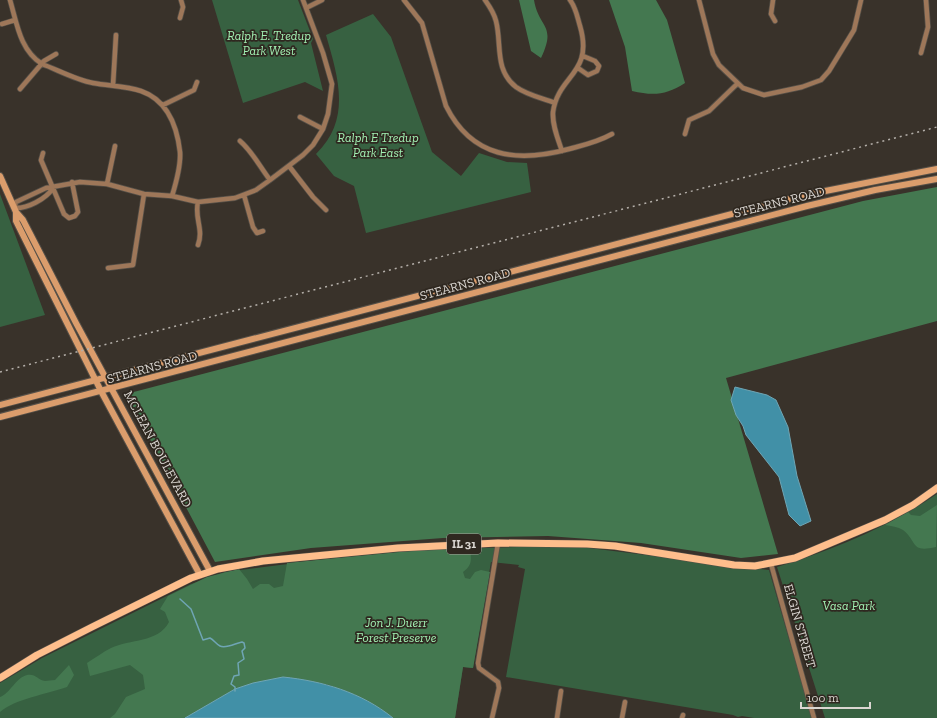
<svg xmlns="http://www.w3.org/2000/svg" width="937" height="718" font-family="'Zilla Slab',serif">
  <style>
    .green { fill: #376141 }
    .forest { fill: #447850 }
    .water { fill: #4190a7; stroke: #6fa5b4 }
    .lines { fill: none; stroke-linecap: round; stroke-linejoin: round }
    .stream { stroke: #6fa5b4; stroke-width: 1.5 }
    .street-casing { stroke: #565048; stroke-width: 6 }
    .secondary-casing { stroke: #565048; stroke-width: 8 }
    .primary-casing { stroke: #565048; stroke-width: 8 }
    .street { stroke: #9e7759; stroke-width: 4.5 }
    .secondary { stroke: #db9d6c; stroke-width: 6 }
    .primary { stroke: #febe8c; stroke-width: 7 }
    .rail { stroke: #b4afa9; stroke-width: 1.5; stroke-dasharray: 2 4; stroke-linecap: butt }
    .labels { text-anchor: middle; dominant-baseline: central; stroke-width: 3.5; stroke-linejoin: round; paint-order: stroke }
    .shield { fill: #2f2820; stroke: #a7a29c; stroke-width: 1 }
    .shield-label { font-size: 12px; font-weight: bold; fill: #dad6d1 }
    .park-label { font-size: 13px; font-style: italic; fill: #a2f1b3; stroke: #2f2820 }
    .street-label { font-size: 13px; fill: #dad6d1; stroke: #2f2820 }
  </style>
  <rect width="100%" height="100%" fill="#39322a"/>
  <path class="green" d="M 212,0 L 298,0 L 313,39 L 311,43 L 323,91 L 305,82 L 243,103 Z
    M 373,14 L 391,37 L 432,152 L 461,176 L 479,153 L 507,162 L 527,163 L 531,192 L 366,233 L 354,186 L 334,176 L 316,154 C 352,119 338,77 326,35 Z
    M 0,194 L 45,315 L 0,327 Z
    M 937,494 L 937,718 L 825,718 L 777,567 C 833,550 888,527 937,494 Z
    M 517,547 L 581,547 L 769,570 L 791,646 L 793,646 L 814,718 L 754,718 L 742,716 L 738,717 L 733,715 L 506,677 L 525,569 L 518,567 L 519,565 L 491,562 L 473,668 L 463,667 L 455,718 L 393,718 L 253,683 L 185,718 L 0,718 L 0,683 L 42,658 L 191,584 L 225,572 L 327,559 L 421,550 Z"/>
  <path class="forest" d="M 519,0 L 534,0 C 539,29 557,24 541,58 L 531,51 Z
    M 609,0 L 656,0 L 667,20 L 685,83 C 666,95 654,96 632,91 L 625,47 Z
    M 937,187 L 937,321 L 726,378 L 778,554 L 741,558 L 641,543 L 548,536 L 443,538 L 311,548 L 215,562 L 126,394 L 863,201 Z
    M 937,505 L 936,547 C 910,553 918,542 903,530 C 898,527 891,526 885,525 L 908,512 L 911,515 L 920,516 Z
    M 470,548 C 471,559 473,565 463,572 L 465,578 L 470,579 L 475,572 L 481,570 L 490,572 L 473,668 L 463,667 L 455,718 L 393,718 L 330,685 L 283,677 L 235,689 L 185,718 L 110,718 L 115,714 L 126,697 L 145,689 L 143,675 L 130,665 L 90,676 L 87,663 C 95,658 103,652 111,648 C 130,639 158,643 169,622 L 165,612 L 160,609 L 168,596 L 207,577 L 239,569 L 247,579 L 253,589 L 260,584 L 269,584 L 274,588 L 283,586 L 287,563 L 421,550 Z
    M 69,665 L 74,675 L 67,687 C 47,694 15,699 0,712 L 0,697 C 11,693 15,678 27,675 C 35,673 38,680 45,681 C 48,681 52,680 55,680 Z"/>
  <path class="water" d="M 735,387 L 767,395 L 776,400 L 788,427 L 797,476 L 811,521 L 800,526 L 789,515 L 779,477 L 746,435 L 743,426 L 736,415 L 731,400 Z
    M 283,677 C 322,681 361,692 393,718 L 185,718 L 235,689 L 253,683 Z"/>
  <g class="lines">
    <path class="stream" d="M 180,599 L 191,609 L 203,640 L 210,638 C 214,640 216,644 220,646 C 226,649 236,643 242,642 L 244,643 L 245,648 L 242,651 L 244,659 L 238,663 L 239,675 L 234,676 L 231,684 L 235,687 L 235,691"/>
    <defs>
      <path id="street" d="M 10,0 C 17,24 20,50 42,64 C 58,70 76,80 93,83 C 109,86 126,86 141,91 C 167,100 177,126 180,152 C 181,166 176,183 172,196
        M 404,0 L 422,23 L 446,106 C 472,158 517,163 569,149 C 584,145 598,142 612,134
        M 485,0 C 490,7 494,13 496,21 C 502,44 494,70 516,87 C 527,95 542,98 555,103
        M 699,0 L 713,54 L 719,65 L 743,88 L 764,95 L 802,87 L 821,80 L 829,71 L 854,30 L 861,0
        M 773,0 L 771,14 L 775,21
        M 306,8 L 322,0
        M 180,18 L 183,7 L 181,0
        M 2,24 L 15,20
        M 921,53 L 928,27 L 926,0
        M 578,68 L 588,75 L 597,71 L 599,66 L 595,61 L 583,56
        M 113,85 L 116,35
        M 20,89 L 44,61 L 56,54
        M 163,105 L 194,90 L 197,82
        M 300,117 L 323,129
        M 685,134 L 689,120 L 709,111 L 737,84
        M 240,141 C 252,151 260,167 270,180
        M 562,151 C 558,139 552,125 553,112 C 558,75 594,74 580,26 C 577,16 576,8 570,0
        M 43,153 L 41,160 L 64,214 L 69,218 L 75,216 L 78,212 L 72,182
        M 289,166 L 313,197 L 326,210
        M 107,184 L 115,146
        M 53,188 C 46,199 27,209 14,208 L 16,202 L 46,188 L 80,182 L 107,184 L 144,194 L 172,196 L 198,202 L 235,198 L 256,190 L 270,180 L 303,155 L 313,145 L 323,129 L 328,114 L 332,84 L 323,53 L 303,0
        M 244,195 L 253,227 L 257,233 L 263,231
        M 198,202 C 194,218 204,229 198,245
        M 108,268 L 133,265 L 144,194
        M 771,564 L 814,718
        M 492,718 L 499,688 L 498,682 L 479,668 L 478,663 L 498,543
        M 557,718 L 561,691
        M 622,718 L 625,702
        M 682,718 L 683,715"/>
      <path id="secondary" d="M 0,176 L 16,212 L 23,220 L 76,323 L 210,571
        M 16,212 L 16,221 L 101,391 L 200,575
        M 0,405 L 805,195 L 937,169
        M 0,417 L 807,206 L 875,190 L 937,179"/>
      <path id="primary" d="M 0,678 L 37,655 L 92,627 L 191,578 L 218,569 L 263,561 L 398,548 L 498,543 L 587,544 L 615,546 L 734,565 L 755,566 L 795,558 L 885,520 L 913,505 L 937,488"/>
    </defs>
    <use href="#street" class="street-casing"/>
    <use href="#secondary" class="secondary-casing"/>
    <use href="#primary" class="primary-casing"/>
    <use href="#street" class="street"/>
    <use href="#secondary" class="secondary"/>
    <use href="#primary" class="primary"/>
    <path class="rail" d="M 0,372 L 937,127"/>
  </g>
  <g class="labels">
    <rect class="shield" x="447" y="534" width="34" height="20" rx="3"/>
    <g class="shield-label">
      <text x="464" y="544">IL 31</text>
    </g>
    <g class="park-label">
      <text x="269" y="35">Ralph E. Tredup<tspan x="269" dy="15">Park West</tspan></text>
      <text x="378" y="137">Ralph E Tredup<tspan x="378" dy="15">Park East</tspan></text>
      <text x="849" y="605">Vasa Park</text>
      <text x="396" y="622">Jon J. Duerr<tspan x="396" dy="15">Forest Preserve</tspan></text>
    </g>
    <g class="street-label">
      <text transform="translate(779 202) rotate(-14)">STEARNS ROAD</text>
      <text transform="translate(465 284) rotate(-15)">STEARNS ROAD</text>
      <text transform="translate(152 367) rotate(-15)">STEARNS ROAD</text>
      <text transform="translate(158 449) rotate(62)">MCLEAN BOULEVARD</text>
      <text transform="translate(800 626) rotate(74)">ELGIN STREET</text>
    </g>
  </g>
  <path d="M801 702v6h69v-6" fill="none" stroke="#dad6d1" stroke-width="2"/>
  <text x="807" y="702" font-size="12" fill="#dad6d1" stroke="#2f2820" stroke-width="3" paint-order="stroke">100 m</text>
</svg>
